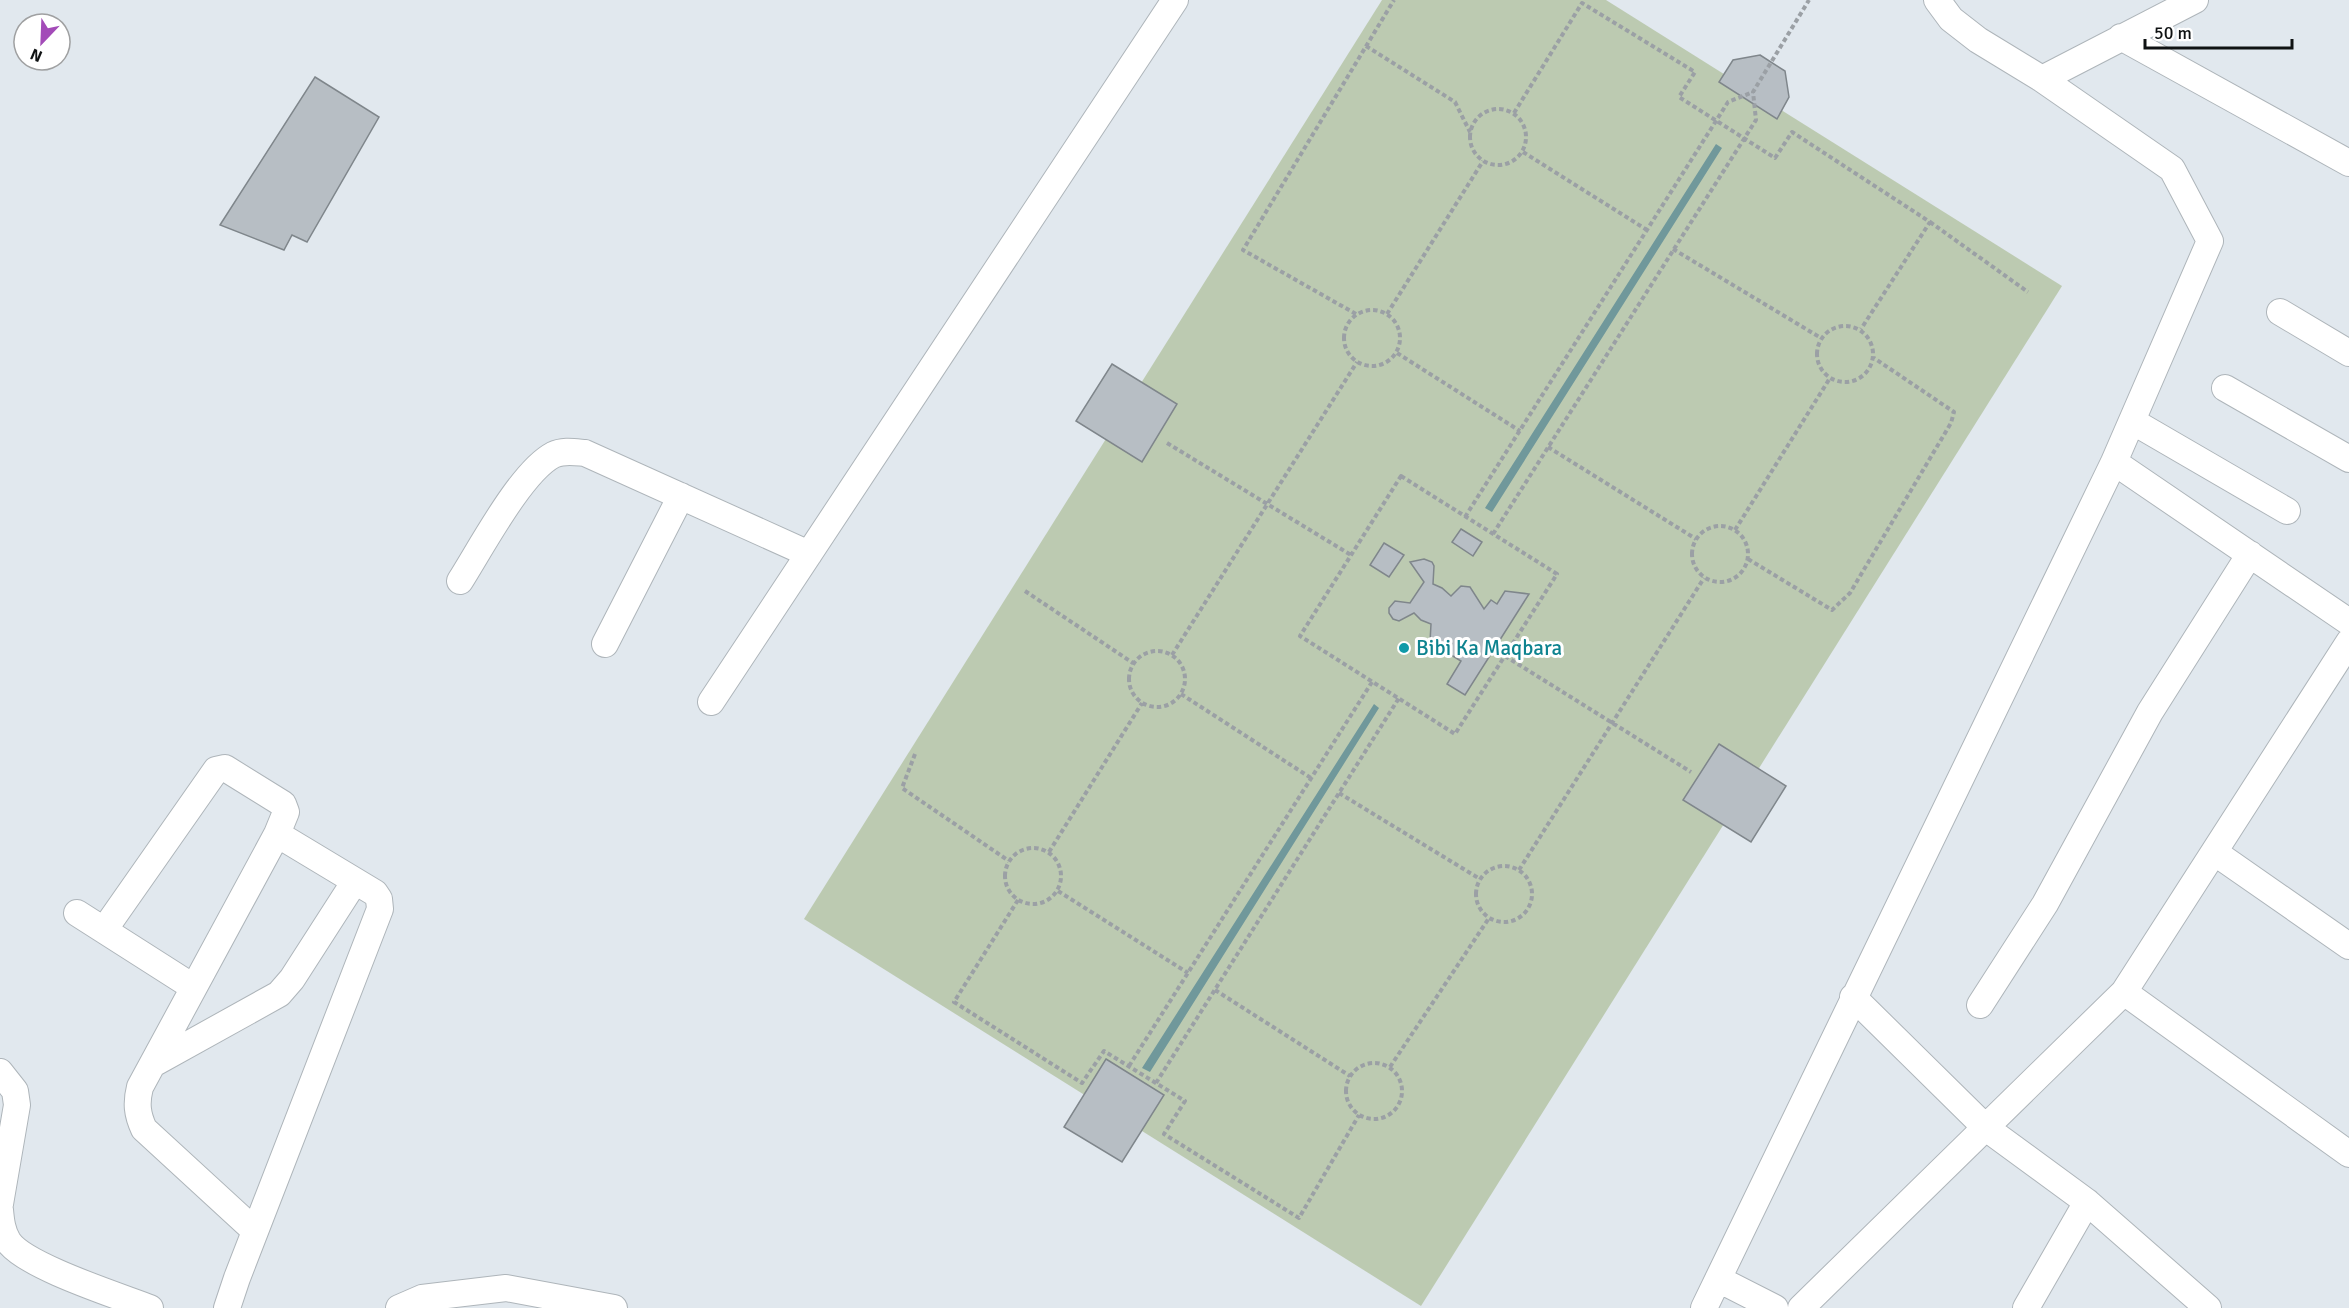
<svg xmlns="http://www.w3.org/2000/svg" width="2349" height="1308" font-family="Signika,sans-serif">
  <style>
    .green { fill: #bccab1 }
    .water { fill: #70989b }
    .building { fill: #b7bec4; stroke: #7f868b; stroke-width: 1.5 }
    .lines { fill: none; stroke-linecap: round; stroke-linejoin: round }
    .minor-casing { stroke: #aeb5ba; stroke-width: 28 }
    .path { stroke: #9ba0a5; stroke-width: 4; stroke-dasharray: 4.5 3; stroke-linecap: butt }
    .minor { stroke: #fff; stroke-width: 26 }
    .culture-dot { fill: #0f9aa8; stroke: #fff; stroke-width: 2 }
    .labels { text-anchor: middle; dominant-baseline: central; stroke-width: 6; stroke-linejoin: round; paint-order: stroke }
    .culture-label { font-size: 21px; fill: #0d838f; stroke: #fff; text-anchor: start }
  </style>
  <rect width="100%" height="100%" fill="#e1e8ee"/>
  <path class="green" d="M 1382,0 L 1606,0 L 2062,286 L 1421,1306 L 804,919 Z"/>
  <path class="water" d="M 1716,144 L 1722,148 L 1492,512 L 1485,508 Z
    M 1374,704 L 1379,708 L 1150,1072 L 1142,1068 Z"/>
  <path class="building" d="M 1760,55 L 1785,71 L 1789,97 L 1777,119 L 1719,82 L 1733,60 Z
    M 315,77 L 379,117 L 307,242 L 292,235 L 284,250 L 220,225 Z
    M 1112,364 L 1177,404 L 1142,462 L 1076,421 Z
    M 1461,529 L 1482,542 L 1473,556 L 1452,542 Z
    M 1384,543 L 1404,555 L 1389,577 L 1370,565 Z
    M 1424,559 L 1432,562 L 1434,566 L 1433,584 L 1442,588 L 1451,596 L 1461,586 L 1470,587 L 1484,609 L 1491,600 L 1497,604 L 1505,591 L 1529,594 L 1465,695 L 1447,684 L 1461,661 L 1430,642 L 1431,624 L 1421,620 L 1414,613 L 1399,621 L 1393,619 L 1389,613 L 1389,608 L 1395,601 L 1410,603 L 1424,582 L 1410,562 Z
    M 1719,744 L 1786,786 L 1751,842 L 1683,800 Z
    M 1106,1059 L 1164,1095 L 1122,1162 L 1064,1127 Z"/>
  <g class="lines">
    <defs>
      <path id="minor" d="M 2121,37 L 2349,163
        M 2042,79 L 2195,0
        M 2280,312 L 2349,353
        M 2225,388 L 2349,459
        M 2132,421 L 2287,511
        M 2114,462 L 2349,622
        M 460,581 C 481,548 521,472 553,455 C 563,450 574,452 585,453 L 809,554
        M 605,644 L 681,496
        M 711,702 L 1175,0
        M 2214,852 L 2349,946
        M 77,913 L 193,987
        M 104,930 L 216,770 L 225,768 L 283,804 L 286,812 L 277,834 L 140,1087 C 136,1103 137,1114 144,1129 L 255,1231
        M 2124,992 L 2349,1154
        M 1853,997 L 1986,1128 L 2087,1202 L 2208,1308
        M 1980,1005 L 2045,904 L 2150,712 L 2250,554
        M 153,1064 L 279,994 L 292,979 L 355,881
        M 0,1072 L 15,1091 L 17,1105 L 0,1204
        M 0,1210 C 1,1221 2,1231 8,1241 C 24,1266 119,1296 150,1308
        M 1718,1279 L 1775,1308
        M 227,1308 L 237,1278 L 380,909 L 379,899 L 375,893 L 277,834
        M 399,1308 L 422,1298 L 506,1288 L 614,1308
        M 1704,1308 L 2114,462 L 2210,241 L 2172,169 L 2042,79 L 1978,40 L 1951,19 L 1937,0
        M 1801,1308 L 2124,992 L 2349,642
        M 2026,1308 L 2087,1202"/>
    </defs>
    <use href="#minor" class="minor-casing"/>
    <path class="path" d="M 1366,46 L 1455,102 L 1470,132
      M1470 137a28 28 0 1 1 56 0a28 28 0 1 1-56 0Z
      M 1514,113 L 1582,3 L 1695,72 L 1679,97 L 1775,158 L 1792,132 L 1930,222 L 1861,329
      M 1523,152 L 1647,230
      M 1930,222 L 2028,292
      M 1673,249 L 1821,338
      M1344 338a28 28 0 1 1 56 0a28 28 0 1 1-56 0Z
      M 1356,314 L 1243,250 L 1394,0
      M 1387,314 L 1483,161
      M1817 354a28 28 0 1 1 56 0a28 28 0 1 1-56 0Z
      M 1397,353 L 1520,431
      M 1167,443 L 1351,555
      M 1548,447 L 1696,539
      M 1401,476 L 1557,574 L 1455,734 L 1300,636 Z
      M 1465,517 L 1728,102 L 1753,92
      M1692 554a28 28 0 1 1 56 0a28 28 0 1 1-56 0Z
      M 1735,530 L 1830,378
      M 1493,534 L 1756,120 L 1753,92 L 1809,0
      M 1748,559 L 1832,610 L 1850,593 L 1951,423 L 1954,412 L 1874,358
      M 1025,591 L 1133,663
      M1129 679a28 28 0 1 1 56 0a28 28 0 1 1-56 0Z
      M 1172,655 L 1357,362
      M 1505,656 L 1691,772
      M 1181,694 L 1311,778
      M 915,754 L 902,788 L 1009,861
      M 1339,793 L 1480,879
      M1005 876a28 28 0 1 1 56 0a28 28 0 1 1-56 0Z
      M 1049,852 L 1142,703
      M1476 894a28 28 0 1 1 56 0a28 28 0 1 1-56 0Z
      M 1519,870 L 1704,578
      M 1058,891 L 1188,973
      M 1018,900 L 954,1002 L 1082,1083 L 1104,1051 L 1185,1101 L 1164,1134 L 1299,1218 L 1359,1115
      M 1215,990 L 1350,1076
      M1346 1091a28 28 0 1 1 56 0a28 28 0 1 1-56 0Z
      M 1129,1066 L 1372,682
      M 1390,1067 L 1489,918
      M 1156,1083 L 1399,698"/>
    <use href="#minor" class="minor"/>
  </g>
  <circle class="culture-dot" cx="1404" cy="648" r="6"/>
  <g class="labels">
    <g class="culture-label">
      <text x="1416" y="648">Bibi Ka Maqbara</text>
    </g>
  </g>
  <g transform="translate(42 42) rotate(203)"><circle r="28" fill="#ffffff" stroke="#9fa0a1" stroke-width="1.5"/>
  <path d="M0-4.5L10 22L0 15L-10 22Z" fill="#a34bb8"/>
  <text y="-9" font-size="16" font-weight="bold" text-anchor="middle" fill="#0f1213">N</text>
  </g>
  <path d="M2145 39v9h147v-9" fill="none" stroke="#0f1213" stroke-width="3"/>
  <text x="2154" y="39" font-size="18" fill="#0f1213" stroke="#ffffff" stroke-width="4.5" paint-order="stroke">50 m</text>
</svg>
